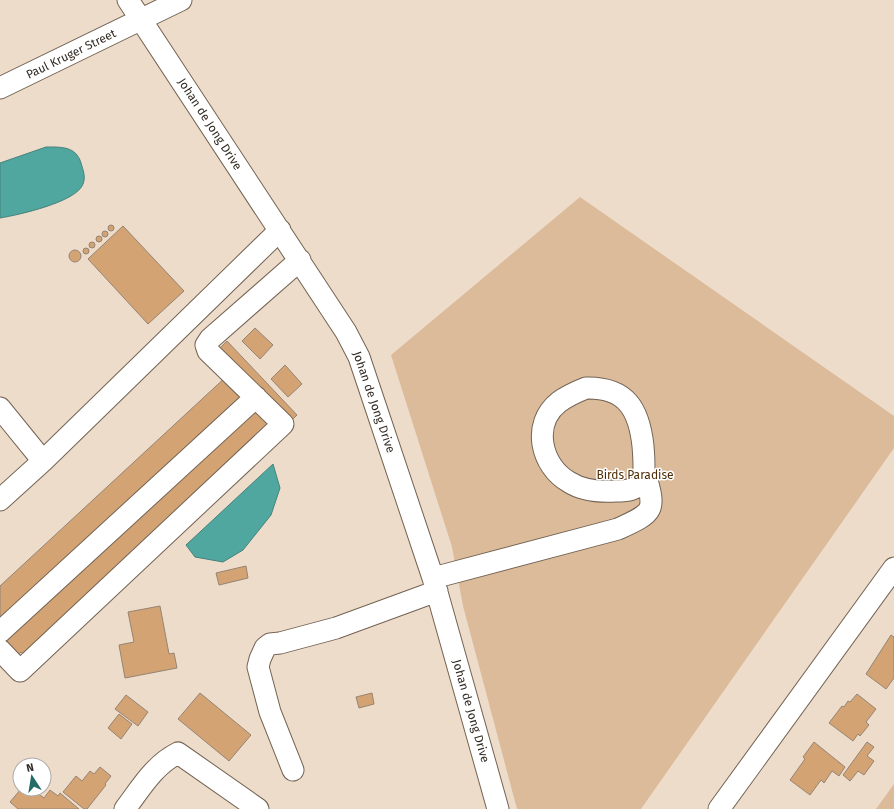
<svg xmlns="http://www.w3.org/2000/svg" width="894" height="809" font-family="'Fira Sans',sans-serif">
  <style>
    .green { fill: #dcbb9b }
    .water { fill: #50a7a0; stroke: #47827b }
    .building { fill: #d3a374; stroke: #958474 }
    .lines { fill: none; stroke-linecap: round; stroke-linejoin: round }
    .minor-casing { stroke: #736353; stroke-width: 23 }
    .minor { stroke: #fff; stroke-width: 21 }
    .labels { text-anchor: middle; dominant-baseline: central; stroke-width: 3; stroke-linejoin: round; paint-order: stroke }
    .street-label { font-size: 12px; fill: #322b25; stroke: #fff }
    .park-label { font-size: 12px; fill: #4c2c05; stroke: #fff }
  </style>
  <rect width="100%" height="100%" fill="#eedcca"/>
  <path class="green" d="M 580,197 L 894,416 L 894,448 L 641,809 L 517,809 L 463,606 L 452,547 L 391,355 Z
    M 894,784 L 894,809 L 876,809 Z"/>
  <path class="water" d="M 46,147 C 61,147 76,146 81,163 C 83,170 86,177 83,184 C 77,202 18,215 0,218 L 0,163 Z
    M 273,464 L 280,488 L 271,515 L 243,550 L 223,562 L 195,557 L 186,545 Z"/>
  <path class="building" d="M108 228a3 3 0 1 1 6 0a3 3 0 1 1-6 0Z
    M 123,226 L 184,291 L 148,324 L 88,259 Z
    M102 234a3 3 0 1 1 6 0a3 3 0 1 1-6 0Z
    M96 239a3 3 0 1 1 6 0a3 3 0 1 1-6 0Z
    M89 245a3 3 0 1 1 6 0a3 3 0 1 1-6 0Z
    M83 251a3 3 0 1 1 6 0a3 3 0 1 1-6 0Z
    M69 256a6 6 0 1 1 12 0a6 6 0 1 1-12 0Z
    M 255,328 L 273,345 L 260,359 L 242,341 Z
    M 227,341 L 297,415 L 291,421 L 220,348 Z
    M 285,365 L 302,384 L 288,397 L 271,379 Z
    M 228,375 L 247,397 L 0,626 L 0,586 Z
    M 254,405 L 274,426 L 26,656 L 21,652 L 16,657 L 0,641 Z
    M 246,566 L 248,578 L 219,585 L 216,573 Z
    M 160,606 L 169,654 L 174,653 L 177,668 L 125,678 L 119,645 L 134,642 L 128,612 Z
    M 891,635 L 894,637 L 894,678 L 886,689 L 866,674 Z
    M 200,693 L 251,735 L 229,761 L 178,719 Z
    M 372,693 L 374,704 L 359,708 L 356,697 Z
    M 857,694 L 876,709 L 866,722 L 869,725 L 860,736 L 858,734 L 853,741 L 829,723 L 842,706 L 844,707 L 848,701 L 850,702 Z
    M 126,695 L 148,712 L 138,726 L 115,709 Z
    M 119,714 L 132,724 L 121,739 L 108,728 Z
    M 814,742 L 845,767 L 839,776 L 832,771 L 824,783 L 821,780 L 810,795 L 790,780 L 805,759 L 803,757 Z
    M 867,742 L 874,747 L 867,756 L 874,761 L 864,775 L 858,771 L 850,781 L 843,775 Z
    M 100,767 L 111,776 L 105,784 L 106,785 L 87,809 L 84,809 L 63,792 L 76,776 L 82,781 L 90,771 L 94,774 Z
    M 21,789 L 32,789 L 44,798 L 50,790 L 58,796 L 60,793 L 79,809 L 18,809 L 10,802 Z"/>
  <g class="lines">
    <defs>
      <path id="minor" d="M 128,0 L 346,332 L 359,357 L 433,578 L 498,809
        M 0,88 L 181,0
        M 586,388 C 626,387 639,409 643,446 C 644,458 645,469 643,481 C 637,490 627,491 616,491 C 600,492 583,491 569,482 C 541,466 531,424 559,402 C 567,396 576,392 586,388 Z
        M 0,408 L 43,461
        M 0,500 L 43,461 L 280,230
        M 433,578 L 618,529 C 655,512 656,511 645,473
        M 0,632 L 256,397
        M 0,650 L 20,671 L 283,424 L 208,351 L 206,345 L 210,339 L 300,260
        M 293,770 L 270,712 L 258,667 L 260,659 L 265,648 L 270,644 L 280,643 L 336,628 L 437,591
        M 125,809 C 141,788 154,765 178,753 L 258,809
        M 719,809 L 894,568"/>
    </defs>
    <use href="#minor" class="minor-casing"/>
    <use href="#minor" class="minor"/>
  </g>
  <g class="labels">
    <g class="street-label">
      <text transform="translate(71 54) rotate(-26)">Paul Kruger Street</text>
      <text transform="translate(210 124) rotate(57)">Johan de Jong Drive</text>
      <text transform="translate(374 402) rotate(71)">Johan de Jong Drive</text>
      <text transform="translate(471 711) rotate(74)">Johan de Jong Drive</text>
    </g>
    <g class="park-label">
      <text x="635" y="475">Birds Paradise</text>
    </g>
  </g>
  <g transform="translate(32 777) rotate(348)"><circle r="19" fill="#ffffff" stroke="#adaaa8"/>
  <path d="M0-3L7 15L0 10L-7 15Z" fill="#236d68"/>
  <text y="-6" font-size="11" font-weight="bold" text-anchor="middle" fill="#322b25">N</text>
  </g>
</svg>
